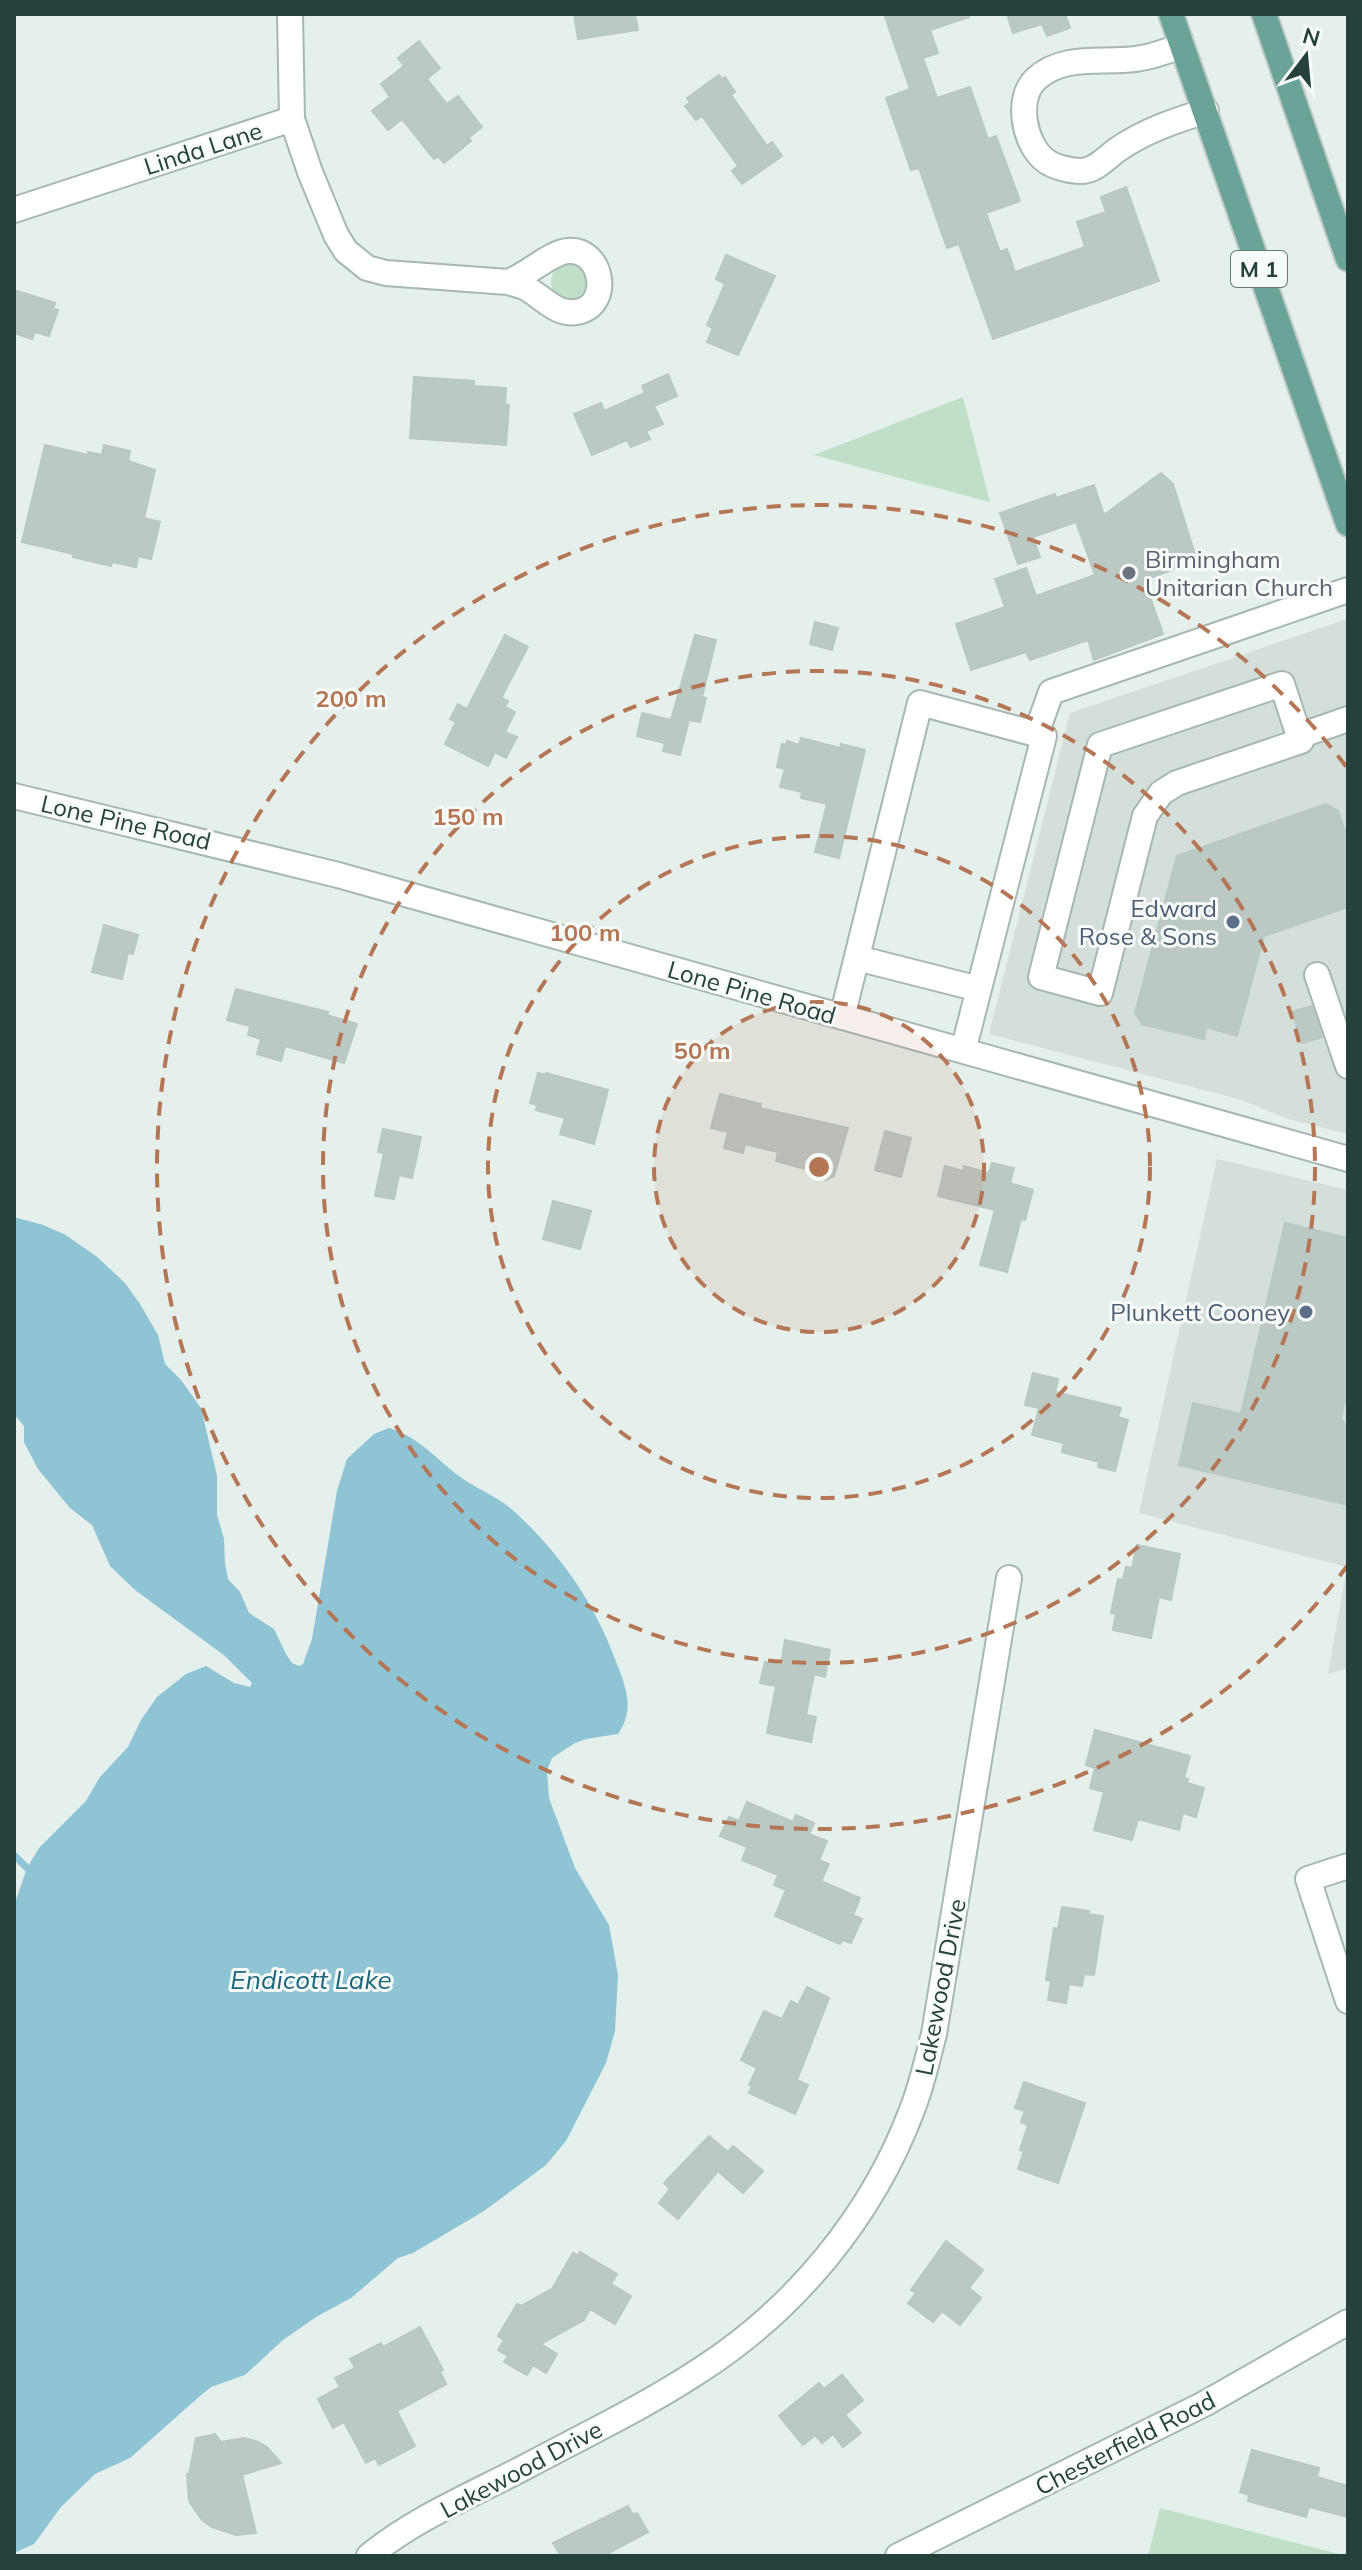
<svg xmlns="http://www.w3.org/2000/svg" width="1362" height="2570" font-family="Mulish,sans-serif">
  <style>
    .built { fill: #d4deda }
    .green { fill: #bfdfc9 }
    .water { fill: #8ec4d3 }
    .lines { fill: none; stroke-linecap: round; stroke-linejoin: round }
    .stream { stroke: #8ec4d3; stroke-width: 7 }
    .building { fill: #bbc9c4; stroke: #b8c8c2; stroke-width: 2 }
    .minor-casing { stroke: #a7b7b3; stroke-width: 28 }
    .major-casing { stroke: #c2cac8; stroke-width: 28 }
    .minor { stroke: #fff; stroke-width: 24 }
    .major { stroke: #6aa498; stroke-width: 24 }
    .ring { fill: none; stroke: #b47655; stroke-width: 4; stroke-dasharray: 14 10 }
    .worship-dot { fill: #6b7280; stroke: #f6fbf9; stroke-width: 3 }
    .service-dot { fill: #5c6f8a; stroke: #f6fbf9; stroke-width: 3 }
    .labels { text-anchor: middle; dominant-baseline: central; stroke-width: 6; stroke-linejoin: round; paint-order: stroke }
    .shield { fill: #f6fbf9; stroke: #637974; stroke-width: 2 }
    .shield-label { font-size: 22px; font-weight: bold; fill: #24413b }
    .street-label { font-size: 24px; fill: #24413b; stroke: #f6fbf9 }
    .worship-label { font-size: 24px; fill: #5b616d; stroke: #f6fbf9; text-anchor: start }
    .service-label { font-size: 24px; fill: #4e5e75; stroke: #f6fbf9; text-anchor: end }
    .water-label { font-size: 26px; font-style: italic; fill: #1d687e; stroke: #f6fbf9 }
    .centre { fill: #b47655; stroke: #f6fbf9; stroke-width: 4 }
    .ring-label { font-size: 24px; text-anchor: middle; font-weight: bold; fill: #b47655; stroke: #f6fbf9; stroke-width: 6; stroke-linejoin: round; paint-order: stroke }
  </style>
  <rect width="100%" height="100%" fill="#e5efeb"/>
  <path class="built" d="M 1348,619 L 1348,1134 L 1288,1119 L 1242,1100 L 989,1034 L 1070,713 Z
    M 1217,1159 L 1348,1190 L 1348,1668 L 1328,1674 L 1347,1567 L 1139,1513 Z"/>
  <path class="green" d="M551 282a18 18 0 1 1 36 0a18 18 0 1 1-36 0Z
    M 963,397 L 990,502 L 814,455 Z
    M 1160,2508 L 1347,2556 L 1148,2556 Z"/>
  <path class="water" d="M 14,1217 L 43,1225 L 64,1234 L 96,1256 L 125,1283 L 140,1304 L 158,1335 L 165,1364 L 181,1380 L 201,1408 L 217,1476 L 217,1515 L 224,1539 L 225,1564 L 228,1579 L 240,1592 L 249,1613 L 274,1629 L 286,1654 L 292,1663 L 299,1666 L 303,1664 L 312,1639 L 337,1491 L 347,1459 L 374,1434 L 389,1428 C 419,1437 435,1458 459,1476 C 478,1490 499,1497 516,1513 C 560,1554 594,1602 615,1659 C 625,1684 636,1709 618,1734 L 586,1739 L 575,1743 L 552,1758 L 547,1770 L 549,1798 L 575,1868 L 609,1925 L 618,1975 L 615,2031 L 606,2063 L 566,2141 L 546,2165 L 484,2211 L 413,2253 L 398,2258 L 351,2298 L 316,2317 L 283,2340 L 245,2375 L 211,2387 L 200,2396 L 130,2458 L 95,2474 L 61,2507 L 34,2544 L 14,2553 L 14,1906 L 27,1868 L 39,1848 L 86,1801 L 100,1777 L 128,1747 L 141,1720 L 157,1697 L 186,1674 L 206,1666 L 234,1683 L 250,1687 L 252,1683 L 225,1656 L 135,1590 L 110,1566 L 92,1525 L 70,1508 L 38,1469 L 24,1442 L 24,1426 L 14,1414 Z"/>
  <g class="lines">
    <path class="stream" d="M 14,1855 L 27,1868"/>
  </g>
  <path class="building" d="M 574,14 L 635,14 L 638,30 L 578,39 Z
    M 884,14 L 969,14 L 969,17 L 930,30 L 938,53 L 923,58 L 937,98 L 970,87 L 988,139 L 996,136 L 1020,201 L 986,213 L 1000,252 L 1007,249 L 1015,272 L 1085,247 L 1077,222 L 1106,212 L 1101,197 L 1126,187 L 1159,281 L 993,339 L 959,244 L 947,248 L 919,168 L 911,170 L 886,98 L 910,89 Z
    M 1007,14 L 1065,14 L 1070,28 L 1047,36 L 1042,24 L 1013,33 Z
    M 419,41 L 440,68 L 427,79 L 447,104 L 458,96 L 482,127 L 468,138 L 471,141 L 444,163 L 438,156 L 434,159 L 402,119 L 388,130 L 372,111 L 390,97 L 381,84 L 404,66 L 398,58 Z
    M 719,75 L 722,79 L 725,77 L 735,92 L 731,95 L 767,146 L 772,142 L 782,156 L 742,184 L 732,171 L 738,166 L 702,116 L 696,120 L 685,106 L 690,103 L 687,98 Z
    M 726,255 L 775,276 L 738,355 L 707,342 L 713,328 L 707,325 L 725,284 L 716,279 Z
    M 14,290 L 55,303 L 53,309 L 58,310 L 49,336 L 35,332 L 32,339 L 14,333 Z
    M 668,374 L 677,396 L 654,406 L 663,424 L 646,431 L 650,439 L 631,447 L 627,440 L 592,455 L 574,414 L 601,403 L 604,411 L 645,393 L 642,386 Z
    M 414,377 L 474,381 L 474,386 L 506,388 L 505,404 L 509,405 L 506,445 L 410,438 Z
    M 45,445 L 88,455 L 88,452 L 102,455 L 104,445 L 130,451 L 128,461 L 155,470 L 144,518 L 160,522 L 151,559 L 138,556 L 136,567 L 112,562 L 111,566 L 73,557 L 74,554 L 22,542 Z
    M 1161,473 L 1173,484 L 1197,561 L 1144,580 L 1163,634 L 1094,660 L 1088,640 L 1030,660 L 1026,652 L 971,670 L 956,624 L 1005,607 L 995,579 L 1026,568 L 1036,596 L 1095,575 L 1076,522 L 1033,537 L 1040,557 L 1018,564 L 1000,513 L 1055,494 L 1056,498 L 1094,485 L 1104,515 Z
    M 815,622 L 838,628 L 832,650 L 810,644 Z
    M 505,635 L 528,647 L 501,698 L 508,701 L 505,707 L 515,712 L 505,732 L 517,737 L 506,758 L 495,752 L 488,766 L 445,744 L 456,722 L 450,719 L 458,704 L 467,709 Z
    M 695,635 L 716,640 L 702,697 L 706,698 L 700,722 L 689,720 L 680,755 L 663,751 L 665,743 L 637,736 L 642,713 L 671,720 Z
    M 801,738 L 840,748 L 841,744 L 865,750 L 839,858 L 815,852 L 827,804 L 801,798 L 802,792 L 780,787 L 785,769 L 777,767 L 782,744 L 786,745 L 787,741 L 799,745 Z
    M 1326,804 L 1338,811 L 1348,841 L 1348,907 L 1264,936 L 1237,1036 L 1206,1027 L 1204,1039 L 1142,1024 L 1135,1013 L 1177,856 Z
    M 104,925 L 138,935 L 133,954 L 128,953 L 122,979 L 92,972 Z
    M 236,989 L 328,1012 L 327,1015 L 357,1024 L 344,1063 L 285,1046 L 281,1061 L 257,1054 L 261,1039 L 248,1035 L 250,1026 L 227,1020 Z
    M 1312,1006 L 1322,1037 L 1302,1043 L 1292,1012 Z
    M 538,1073 L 546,1075 L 546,1073 L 608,1090 L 594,1144 L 560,1134 L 565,1118 L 536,1110 L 537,1105 L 530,1103 Z
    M 720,1094 L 761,1104 L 760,1108 L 848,1128 L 834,1176 L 826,1180 L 817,1178 L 813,1171 L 776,1161 L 778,1152 L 745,1144 L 743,1153 L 724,1148 L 728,1132 L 711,1128 Z
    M 383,1129 L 421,1137 L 412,1178 L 399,1175 L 394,1199 L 375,1196 L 384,1153 L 378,1152 Z
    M 885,1131 L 911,1138 L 901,1177 L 875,1170 Z
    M 992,1163 L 1014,1168 L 1010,1183 L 1033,1190 L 1025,1220 L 1021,1219 L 1007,1272 L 980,1265 L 995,1210 L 938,1196 L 945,1166 L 963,1171 L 964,1166 L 989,1173 Z
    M 553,1201 L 591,1211 L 580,1249 L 543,1239 Z
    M 1285,1223 L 1348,1238 L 1348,1387 L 1341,1418 L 1348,1429 L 1348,1505 L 1179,1465 L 1193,1403 L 1241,1414 Z
    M 1033,1373 L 1058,1379 L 1055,1392 L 1121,1408 L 1118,1417 L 1128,1420 L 1115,1471 L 1098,1467 L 1099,1462 L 1062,1452 L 1064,1443 L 1032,1435 L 1039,1408 L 1025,1405 Z
    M 1137,1545 L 1180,1554 L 1171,1600 L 1159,1597 L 1151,1638 L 1113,1630 L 1116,1614 L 1111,1613 L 1118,1579 L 1123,1580 L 1126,1567 L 1132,1568 Z
    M 785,1640 L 830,1650 L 825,1677 L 814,1674 L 806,1715 L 816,1717 L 811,1742 L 767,1733 L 776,1686 L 760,1683 L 765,1662 L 781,1665 Z
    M 1095,1730 L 1190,1756 L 1184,1778 L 1188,1779 L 1187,1783 L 1204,1788 L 1196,1817 L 1183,1813 L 1179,1830 L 1138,1819 L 1132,1840 L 1094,1830 L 1104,1792 L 1090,1788 L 1095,1768 L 1086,1765 Z
    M 747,1802 L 793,1822 L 796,1815 L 814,1823 L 809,1834 L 827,1841 L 819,1860 L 829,1864 L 821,1881 L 860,1898 L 853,1915 L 862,1919 L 851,1943 L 842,1940 L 840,1944 L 775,1916 L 786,1890 L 774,1885 L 778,1875 L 742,1860 L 747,1847 L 720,1836 L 729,1817 L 739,1821 Z
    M 1062,1907 L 1089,1911 L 1088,1914 L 1103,1916 L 1094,1975 L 1084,1974 L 1082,1986 L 1069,1984 L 1066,2003 L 1048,2000 L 1051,1981 L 1046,1980 L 1054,1928 L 1058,1929 Z
    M 807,1987 L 829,1998 L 797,2080 L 808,2085 L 795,2114 L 749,2093 L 752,2086 L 749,2085 L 757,2068 L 741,2060 L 764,2011 L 782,2019 L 791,2001 L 798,2005 Z
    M 1024,2082 L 1085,2103 L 1058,2183 L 1018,2169 L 1024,2151 L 1020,2150 L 1028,2125 L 1021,2122 L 1025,2111 L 1015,2108 Z
    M 709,2136 L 728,2152 L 733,2146 L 763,2171 L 743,2193 L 718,2171 L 678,2219 L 659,2203 L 670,2189 L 664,2183 Z
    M 946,2241 L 983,2270 L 969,2288 L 981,2298 L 960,2325 L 942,2311 L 933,2322 L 908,2303 L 916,2293 L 911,2290 Z
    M 580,2252 L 617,2274 L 611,2284 L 631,2296 L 615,2324 L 590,2309 L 584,2320 L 541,2344 L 557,2354 L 546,2373 L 533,2365 L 527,2375 L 504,2362 L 508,2356 L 498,2350 L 504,2340 L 498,2336 L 517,2304 L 521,2306 L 552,2289 L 573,2253 L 578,2256 Z
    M 420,2327 L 443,2370 L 440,2371 L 446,2384 L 397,2411 L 415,2446 L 379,2465 L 375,2458 L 366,2463 L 344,2422 L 333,2428 L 318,2399 L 340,2387 L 335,2378 L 355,2368 L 350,2359 L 381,2343 L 383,2347 Z
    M 842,2375 L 863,2400 L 845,2415 L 861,2433 L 843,2447 L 833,2434 L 822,2443 L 815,2435 L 803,2445 L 779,2416 L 819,2383 L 824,2389 Z
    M 215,2434 L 221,2442 L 244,2438 L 256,2441 L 267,2447 L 281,2463 L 242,2475 L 256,2533 L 236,2535 L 212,2527 L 202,2520 L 189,2501 L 187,2474 L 189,2475 L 196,2438 Z
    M 1252,2450 L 1319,2468 L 1317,2477 L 1348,2486 L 1348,2517 L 1309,2507 L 1306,2517 L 1248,2501 L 1249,2495 L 1240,2492 Z
    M 628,2506 L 633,2515 L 637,2513 L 648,2532 L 603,2556 L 561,2556 L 553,2543 Z"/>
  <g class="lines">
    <defs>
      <path id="minor" d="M 290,14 L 292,119 L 310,172 L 336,235 L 346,251 L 367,268 L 386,273 L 508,282 C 514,284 520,285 526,288 C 543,297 558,318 581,311 C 612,301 601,248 568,251 C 551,252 528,275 508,282
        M 1182,46 C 1169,50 1155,56 1141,58 C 1106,65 1065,52 1036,79 C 1015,98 1024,145 1046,161 C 1054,167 1071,171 1081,171 C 1095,171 1106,158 1117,150 C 1144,131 1174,121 1206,111
        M 14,210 L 292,119
        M 1299,736 L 1282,684 L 1100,745 L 1041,977 L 1100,993 L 1145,816 L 1161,793 L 1177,783 L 1301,741 L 1299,736 L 1348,719
        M 14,796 L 338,875 L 1348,1159
        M 857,958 L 979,989
        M 1317,975 L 1348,1066
        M 842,1017 L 920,703 L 1036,734 L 1051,692 L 1348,590
        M 963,1051 L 1044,736 L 1036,734
        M 1348,1866 L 1308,1879 L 1348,2001
        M 369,2556 C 415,2518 474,2494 527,2466 C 585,2435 646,2406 702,2369 C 796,2308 872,2216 912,2110 C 922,2085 927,2060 934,2034 L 1009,1578
        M 898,2556 L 1204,2404 L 1348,2322"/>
      <path id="major" d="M 1171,14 L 1348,524
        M 1264,14 L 1348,259"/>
    </defs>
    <use href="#minor" class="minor-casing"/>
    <use href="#major" class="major-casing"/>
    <use href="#minor" class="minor"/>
    <use href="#major" class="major"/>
  </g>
  <circle cx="819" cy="1167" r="165" fill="#b47655" fill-opacity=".12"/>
  <g class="ring">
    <circle cx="819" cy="1167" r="165"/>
    <circle cx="819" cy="1167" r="331"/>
    <circle cx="819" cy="1167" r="496"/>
    <path d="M1348 1565A662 662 0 1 1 1348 769"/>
  </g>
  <circle class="worship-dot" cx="1129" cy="573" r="8"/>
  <g class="service-dot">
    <circle cx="1233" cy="922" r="8"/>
    <circle cx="1306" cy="1312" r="8"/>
  </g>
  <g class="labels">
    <rect class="shield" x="1231" y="251" width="56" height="36" rx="6"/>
    <g class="shield-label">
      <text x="1259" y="269">M 1</text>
    </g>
    <g class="street-label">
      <text transform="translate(203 148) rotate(-18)">Linda Lane</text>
      <text transform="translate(126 822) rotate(13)">Lone Pine Road</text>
      <text transform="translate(752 992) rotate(16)">Lone Pine Road</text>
      <text transform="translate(940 1987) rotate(-79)">Lakewood Drive</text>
      <text transform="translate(1125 2443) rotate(-27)">Chesterfield Road</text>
      <text transform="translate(521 2469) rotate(-28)">Lakewood Drive</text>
    </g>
    <g class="worship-label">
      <text x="1145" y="559">Birmingham<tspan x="1145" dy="28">Unitarian Church</tspan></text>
    </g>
    <g class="service-label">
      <text x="1217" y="908">Edward<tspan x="1217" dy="28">Rose &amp; Sons</tspan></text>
      <text x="1290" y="1312">Plunkett Cooney</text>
    </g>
    <g class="water-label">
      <text x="311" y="1979">Endicott Lake</text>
    </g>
  </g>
  <circle cx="819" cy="1167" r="12" class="centre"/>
  <g class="ring-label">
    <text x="351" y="707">200 m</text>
    <text x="468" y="825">150 m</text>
    <text x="585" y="941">100 m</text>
    <text x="702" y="1059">50 m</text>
  </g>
  <rect width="1362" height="2570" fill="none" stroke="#24413b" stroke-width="32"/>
  <g transform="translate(1306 56) rotate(16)" stroke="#f6fbf9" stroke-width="6" paint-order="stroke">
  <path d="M0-6L14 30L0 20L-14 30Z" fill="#24413b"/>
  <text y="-12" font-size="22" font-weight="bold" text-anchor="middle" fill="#24413b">N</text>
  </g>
</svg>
